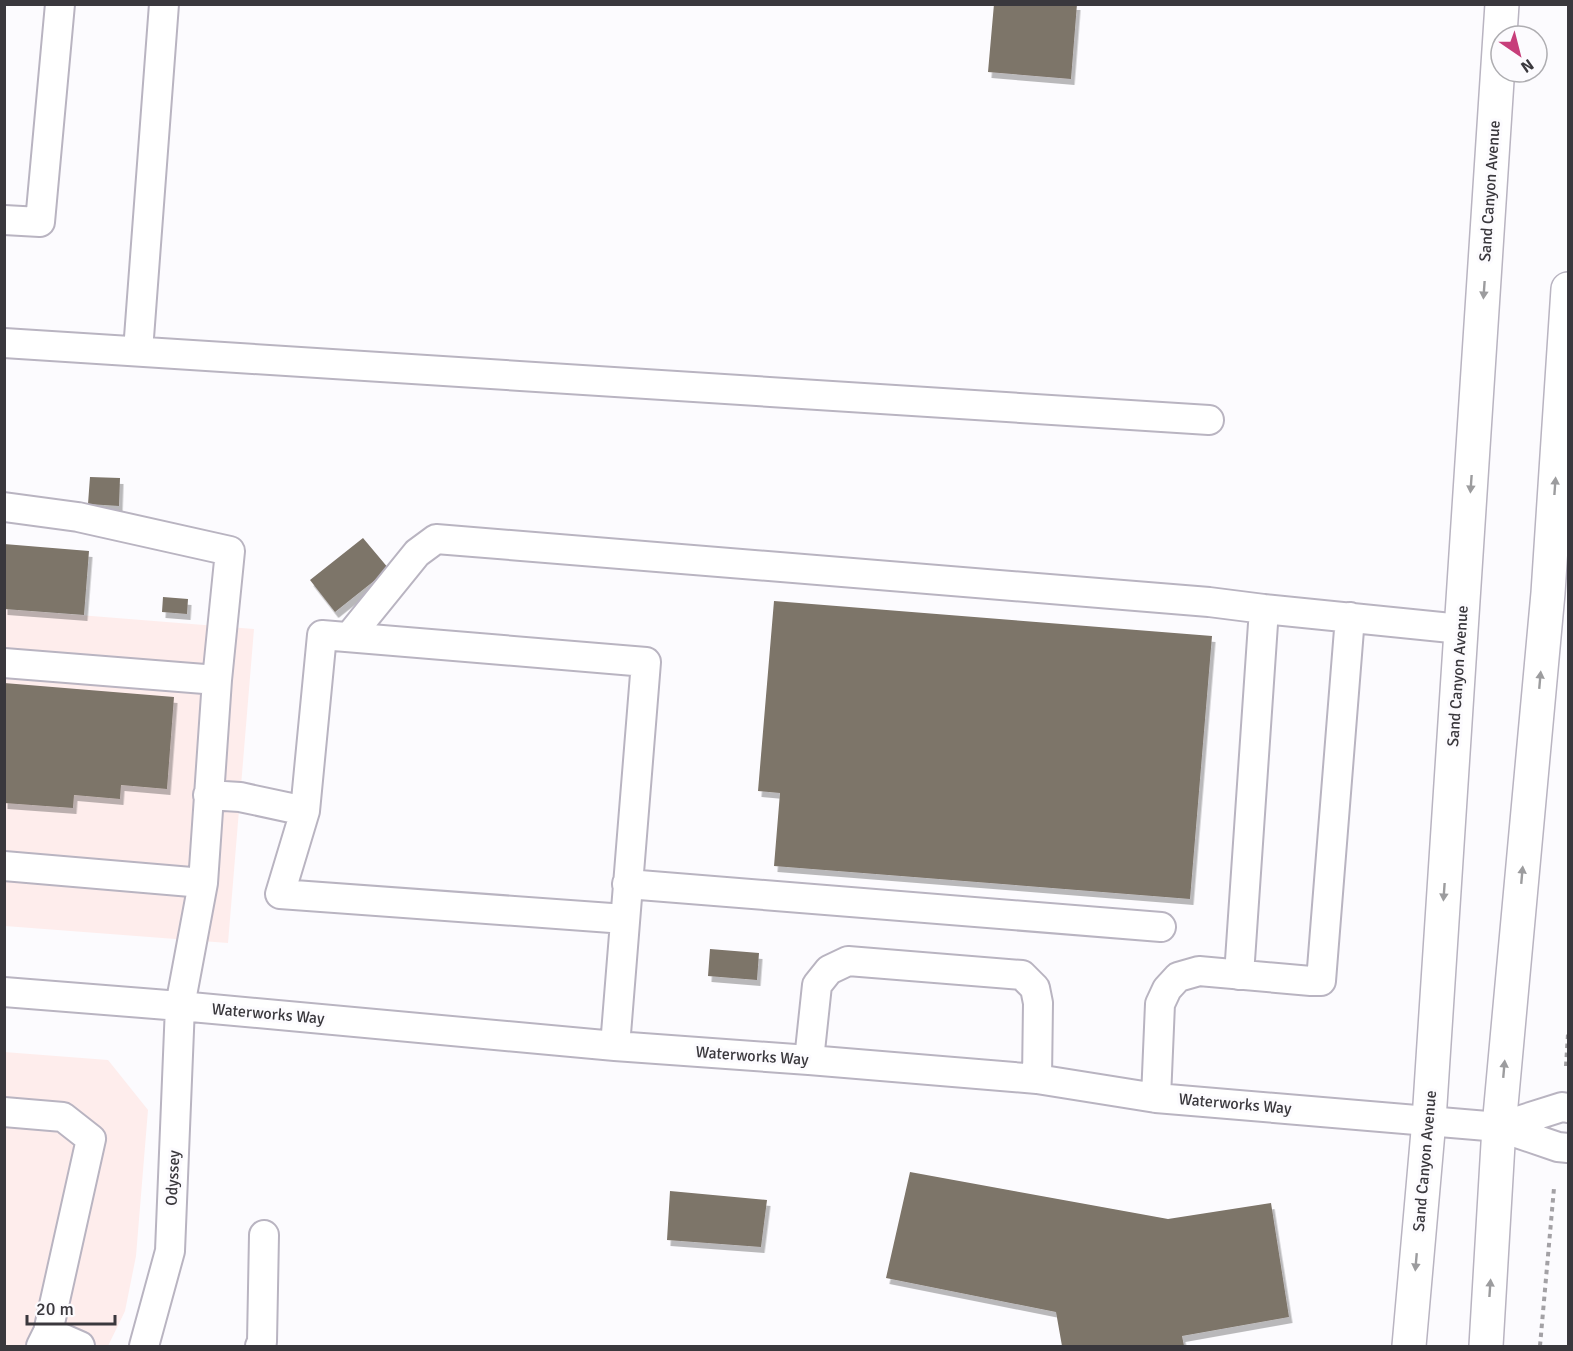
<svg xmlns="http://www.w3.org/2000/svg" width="1573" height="1351" font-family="Signika,sans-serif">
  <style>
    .commercial { fill: #feedec }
    .building { fill: #7d7469; filter: url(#shadow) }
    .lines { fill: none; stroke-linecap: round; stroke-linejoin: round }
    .minor-casing { stroke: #b9b4c1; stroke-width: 32 }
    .major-casing { stroke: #b9b4c1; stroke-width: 36 }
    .path { stroke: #a3a1a5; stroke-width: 4; stroke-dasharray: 4.5 4.5; stroke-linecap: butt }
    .minor { stroke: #fff; stroke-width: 28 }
    .major { stroke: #fff; stroke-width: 33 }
    .oneway { fill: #9c9c9e }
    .labels { text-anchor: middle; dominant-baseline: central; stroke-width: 6; stroke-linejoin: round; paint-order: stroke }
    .street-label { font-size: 16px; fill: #3a383d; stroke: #fcfbfe }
  </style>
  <defs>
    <filter id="shadow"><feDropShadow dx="3.5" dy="6" stdDeviation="0" flood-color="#0004"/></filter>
  </defs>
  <rect width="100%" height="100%" fill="#fcfbfe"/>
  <path class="commercial" d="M 4,609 L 254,629 L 228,943 L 5,926 Z
    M 4,1052 L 108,1060 L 148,1110 L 136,1256 L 125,1311 L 108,1346 L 5,1346 Z"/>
  <path class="building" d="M 994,4 L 1077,4 L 1071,79 L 988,72 Z
    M 90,477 L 120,478 L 119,506 L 88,504 Z
    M 363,538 L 389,569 L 335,612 L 310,580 Z
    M 4,544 L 89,551 L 84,615 L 4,609 Z
    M 163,597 L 188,599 L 187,614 L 162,612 Z
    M 774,601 L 1212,636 L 1190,899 L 774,866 L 780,793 L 758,791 Z
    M 4,683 L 174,697 L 167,789 L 121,785 L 120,799 L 74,795 L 73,808 L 4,803 Z
    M 710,949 L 759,953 L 757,980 L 708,976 Z
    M 910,1172 L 1168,1219 L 1271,1203 L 1289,1317 L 1182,1336 L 1184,1346 L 1062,1346 L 1056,1312 L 886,1278 Z
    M 670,1191 L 767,1200 L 761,1247 L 667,1240 Z"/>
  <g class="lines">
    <defs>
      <path id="minor" d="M 4,220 L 40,222 L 60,4
        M 4,343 L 1209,420
        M 138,351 L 164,4
        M 4,507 L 78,517 L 230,551 L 217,680
        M 349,637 L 417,553 L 436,539 L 1209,602 L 1264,609 L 1461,629
        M 4,663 L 217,680 L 203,883
        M 208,795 L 240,797 L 305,811
        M 4,866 L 203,883 L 180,1006 L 170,1251 L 144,1346
        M 627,884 L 1161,927
        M 1239,975 L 1264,609
        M 4,992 L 180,1006 L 615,1046 L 809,1060 L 1037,1079 L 1156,1098 L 1499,1127 L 1558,1147 L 1568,1148
        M 615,1046 L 646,662 L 322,635 L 305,811 L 280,894 L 625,919
        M 809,1060 L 817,985 L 829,970 L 848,961 L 1022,975 L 1035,988 L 1038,1003 L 1037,1079
        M 1156,1098 L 1160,1004 L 1167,989 L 1178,977 L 1199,971 L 1311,981 L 1321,981 L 1350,617
        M 4,1112 L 63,1117 L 91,1139 L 48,1332 L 41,1346
        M 1499,1127 L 1562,1107 L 1568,1108
        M 48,1332 L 80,1346
        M 260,1346 L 262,1342 L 264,1235"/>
      <path id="major" d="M 1409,1346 L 1429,1120 L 1502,4
        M 1486,1346 L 1499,1127 L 1548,593 L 1568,289"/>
    </defs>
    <use href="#minor" class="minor-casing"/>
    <use href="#major" class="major-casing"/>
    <path class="path" d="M 1566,1066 L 1568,1034
      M 1540,1346 L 1554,1188"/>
    <use href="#minor" class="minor"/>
    <use href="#major" class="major"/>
  </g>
  <defs><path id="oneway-solid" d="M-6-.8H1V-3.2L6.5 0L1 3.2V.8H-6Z" transform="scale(1.5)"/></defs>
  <g class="oneway">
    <use href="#oneway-solid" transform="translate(1484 290) rotate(94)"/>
    <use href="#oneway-solid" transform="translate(1471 484) rotate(94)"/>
    <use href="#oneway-solid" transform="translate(1555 486) rotate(-86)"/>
    <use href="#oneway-solid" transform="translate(1540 680) rotate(-85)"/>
    <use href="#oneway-solid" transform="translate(1522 875) rotate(-85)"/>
    <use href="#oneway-solid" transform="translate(1444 892) rotate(94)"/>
    <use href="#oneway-solid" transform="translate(1504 1069) rotate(-85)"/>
    <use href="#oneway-solid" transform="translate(1416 1262) rotate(95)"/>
    <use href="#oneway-solid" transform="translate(1490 1288) rotate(-86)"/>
  </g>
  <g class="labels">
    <g class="street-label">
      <text transform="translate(1490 191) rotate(-86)">Sand Canyon Avenue</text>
      <text transform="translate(1458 676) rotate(-86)">Sand Canyon Avenue</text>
      <text transform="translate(268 1014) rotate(5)">Waterworks Way</text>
      <text transform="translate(752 1056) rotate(4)">Waterworks Way</text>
      <text transform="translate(1235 1104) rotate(5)">Waterworks Way</text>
      <text transform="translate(1425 1161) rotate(-85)">Sand Canyon Avenue</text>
      <text transform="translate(173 1178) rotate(-87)">Odyssey</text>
    </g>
  </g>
  <rect width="1573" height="1351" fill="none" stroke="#3a383d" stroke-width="12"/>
  <g transform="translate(1519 54) rotate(145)"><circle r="28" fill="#fcfbfe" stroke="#aeadb1" stroke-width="1.5"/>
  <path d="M0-4.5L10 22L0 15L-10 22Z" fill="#c73e7a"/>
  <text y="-9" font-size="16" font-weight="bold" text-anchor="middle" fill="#3a383d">N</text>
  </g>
  <path d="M27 1315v9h88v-9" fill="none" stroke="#3a383d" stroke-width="3"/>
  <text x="36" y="1315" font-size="18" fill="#3a383d" stroke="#fcfbfe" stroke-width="4.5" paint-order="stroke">20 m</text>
</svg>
